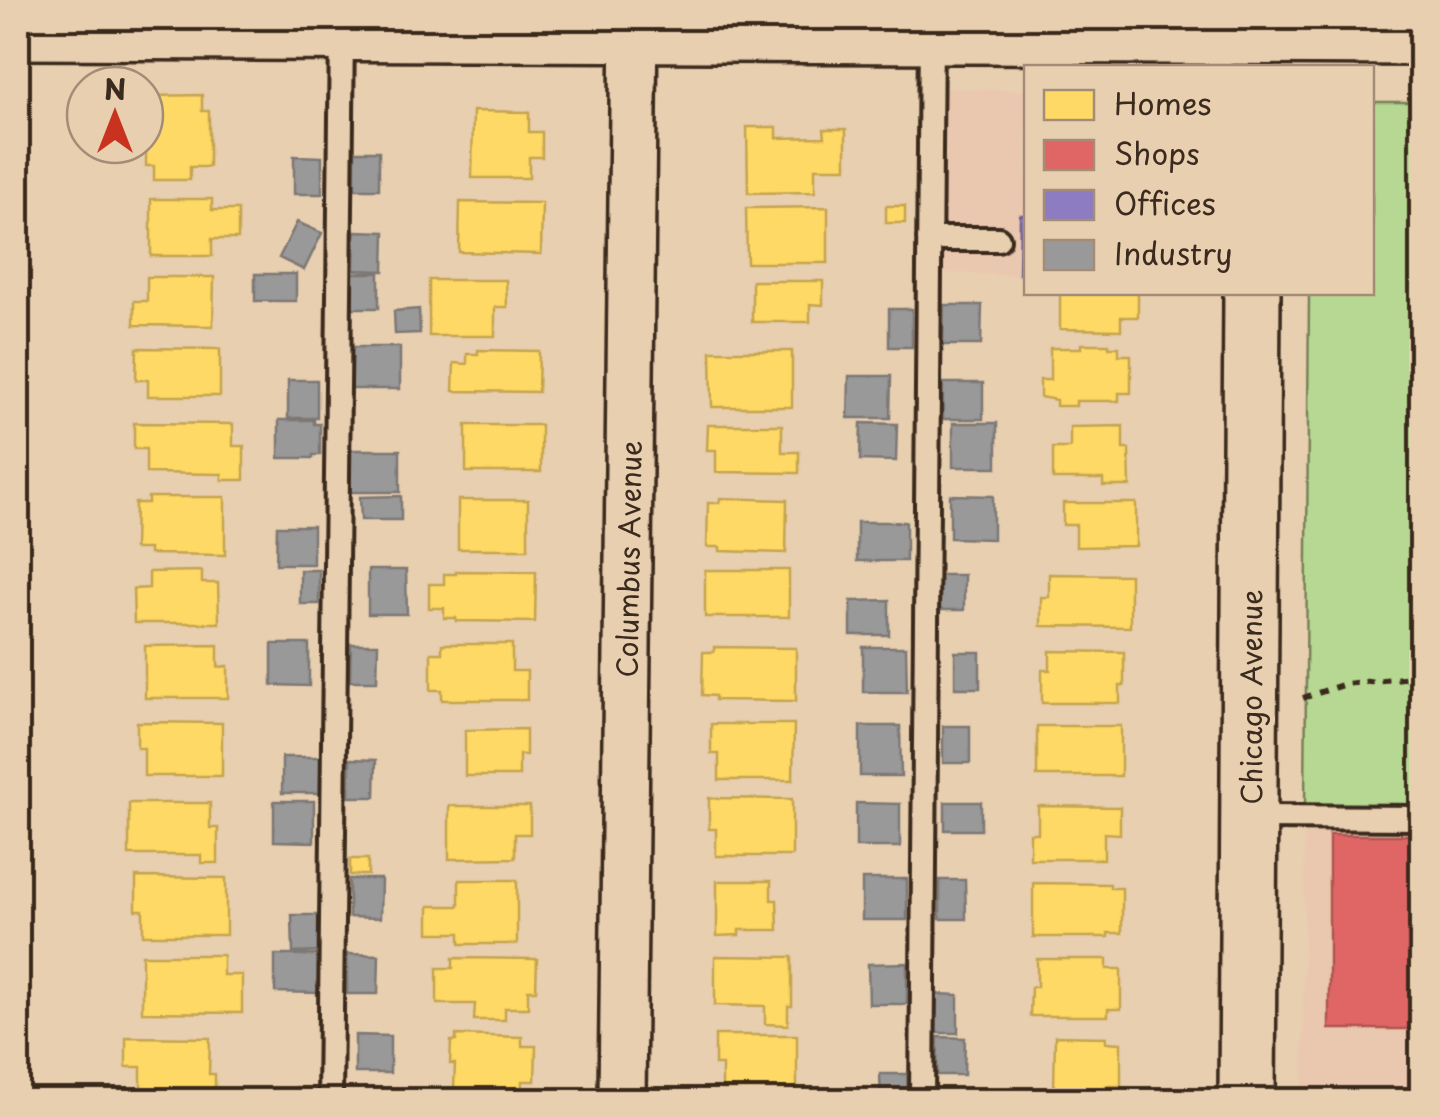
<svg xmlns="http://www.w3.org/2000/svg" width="1439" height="1118" font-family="'Playpen Sans',sans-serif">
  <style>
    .built { fill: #eac7af }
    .green { fill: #b6d892; stroke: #788158; stroke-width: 2.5 }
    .homes { fill: #ffd966; stroke: #c4a450; stroke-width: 2.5 }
    .shops { fill: #e06666; stroke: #ae5450; stroke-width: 2.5 }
    .offices { fill: #8e7cc3; stroke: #756392; stroke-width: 2.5 }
    .industry { fill: #999; stroke: #7d7874; stroke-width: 2.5 }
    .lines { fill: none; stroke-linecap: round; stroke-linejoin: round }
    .service-casing { stroke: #3b2a1e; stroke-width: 30 }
    .minor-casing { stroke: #3b2a1e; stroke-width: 52 }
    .tertiary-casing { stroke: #3b2a1e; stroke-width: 62 }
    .secondary-casing { stroke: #3b2a1e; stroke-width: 62 }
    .path { stroke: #3b2a1e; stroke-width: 6; stroke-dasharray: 8 8; stroke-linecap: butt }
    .service { stroke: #e8cfb0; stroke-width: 22 }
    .minor { stroke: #e8cfb0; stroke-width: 45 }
    .tertiary { stroke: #e8cfb0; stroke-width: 55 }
    .secondary { stroke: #e8cfb0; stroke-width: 55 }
    .labels { text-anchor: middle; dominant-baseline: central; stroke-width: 10; stroke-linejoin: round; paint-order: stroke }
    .street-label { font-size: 28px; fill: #3b2a1e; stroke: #e8cfb0 }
  </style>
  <rect width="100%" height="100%" fill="#e8cfb0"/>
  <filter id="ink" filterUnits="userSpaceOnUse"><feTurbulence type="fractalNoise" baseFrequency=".01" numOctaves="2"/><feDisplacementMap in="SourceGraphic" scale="20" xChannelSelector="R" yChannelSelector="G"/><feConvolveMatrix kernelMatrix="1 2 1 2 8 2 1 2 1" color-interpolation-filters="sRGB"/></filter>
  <g filter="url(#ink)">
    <path class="built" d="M 936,88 L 1026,91 L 1026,275 L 935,273 Z
      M 1421,806 L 1421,1100 L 1303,1100 L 1305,807 Z"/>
    <path class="green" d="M 1372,102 L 1421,102 L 1421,806 L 1305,807 L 1309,293 L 1372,292 Z"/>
    <path class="homes" d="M 202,95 L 202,111 L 209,111 L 209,167 L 190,167 L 190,180 L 154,180 L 154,166 L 146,166 L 146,151 L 135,152 L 135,145 L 145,145 L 146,111 L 150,111 L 150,96 Z
      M 473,111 L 529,112 L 529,132 L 542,132 L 542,157 L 529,157 L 529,178 L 472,178 Z
      M 747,127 L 777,127 L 777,138 L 825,137 L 824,129 L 846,129 L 846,168 L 815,168 L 815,192 L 748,193 Z
      M 151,199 L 212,199 L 212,210 L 238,210 L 238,239 L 212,239 L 212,256 L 151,256 Z
      M 460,202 L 542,203 L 541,254 L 459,252 Z
      M 886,206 L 905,206 L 905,223 L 886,223 Z
      M 828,207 L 828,263 L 747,263 L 746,208 Z
      M 147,277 L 214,277 L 213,326 L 134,325 L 134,301 L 147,301 Z
      M 429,280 L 506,280 L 507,307 L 495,307 L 495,336 L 429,336 Z
      M 752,281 L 823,281 L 823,305 L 810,304 L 810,322 L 752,322 Z
      M 1060,292 L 1138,292 L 1138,317 L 1121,317 L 1121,330 L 1060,329 Z
      M 1081,344 L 1109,344 L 1109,347 L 1119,347 L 1119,355 L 1131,355 L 1131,393 L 1119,393 L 1119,401 L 1076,401 L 1076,406 L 1056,406 L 1056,400 L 1040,397 L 1040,380 L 1050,380 L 1050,348 L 1081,348 Z
      M 137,348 L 220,349 L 220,396 L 148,396 L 148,380 L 136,380 Z
      M 478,350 L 539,351 L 538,392 L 453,391 L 454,363 L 467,364 L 467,354 L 478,354 Z
      M 711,351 L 792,351 L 792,407 L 712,407 Z
      M 134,423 L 233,424 L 233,446 L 244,446 L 244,480 L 222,480 L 222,474 L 146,473 L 146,449 L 134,449 Z
      M 466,425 L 541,425 L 541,472 L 466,472 Z
      M 708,425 L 782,425 L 782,452 L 799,452 L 799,473 L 716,472 L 716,450 L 707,450 Z
      M 1123,426 L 1123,449 L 1129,449 L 1130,486 L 1103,486 L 1103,479 L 1053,479 L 1053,448 L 1070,448 L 1070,427 Z
      M 148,497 L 225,497 L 225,555 L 149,554 L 149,549 L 134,549 L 135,503 L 148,503 Z
      M 720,498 L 787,500 L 786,553 L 720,551 L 720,547 L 707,547 L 708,503 L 719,503 Z
      M 458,500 L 528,500 L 528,549 L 458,549 Z
      M 1063,503 L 1136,503 L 1136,546 L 1076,547 L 1076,525 L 1063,525 Z
      M 705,570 L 789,570 L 789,617 L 705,617 Z
      M 202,571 L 202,583 L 218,583 L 219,623 L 134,623 L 133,589 L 149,588 L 149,572 Z
      M 456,571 L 536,572 L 535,622 L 456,621 L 456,618 L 444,618 L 444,608 L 429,608 L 429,584 L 444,584 L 444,574 L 456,574 Z
      M 1049,574 L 1130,575 L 1130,627 L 1041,626 L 1041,597 L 1049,597 Z
      M 442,644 L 512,644 L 512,671 L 527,671 L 527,700 L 442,700 L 442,690 L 431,690 L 431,653 L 442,653 Z
      M 218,645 L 218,667 L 228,666 L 228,698 L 145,698 L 145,646 Z
      M 714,647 L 796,648 L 796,701 L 715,700 L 715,696 L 702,695 L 703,652 L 714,652 Z
      M 1050,651 L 1124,652 L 1124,686 L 1120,686 L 1120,703 L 1042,703 L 1042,670 L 1050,670 Z
      M 137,722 L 222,723 L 222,776 L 144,776 L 144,748 L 137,748 Z
      M 711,724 L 794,724 L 793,780 L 719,780 L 719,754 L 711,754 Z
      M 1037,726 L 1121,726 L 1121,776 L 1037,776 Z
      M 526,729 L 526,755 L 519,755 L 519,776 L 465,776 L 465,730 Z
      M 709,798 L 792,799 L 792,856 L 716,856 L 716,829 L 709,829 Z
      M 129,803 L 210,803 L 210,828 L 218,828 L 218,863 L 201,863 L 201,855 L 129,855 Z
      M 449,806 L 530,806 L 530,834 L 515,834 L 515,858 L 449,859 Z
      M 1038,806 L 1120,807 L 1120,834 L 1104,833 L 1104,859 L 1030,859 L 1030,833 L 1038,833 Z
      M 350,859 L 368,859 L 368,875 L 350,875 Z
      M 136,877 L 226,878 L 226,935 L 143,935 L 143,910 L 136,910 Z
      M 459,880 L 517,880 L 517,944 L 460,944 L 460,933 L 429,933 L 429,906 L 459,906 Z
      M 717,881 L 771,881 L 771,900 L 777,900 L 778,930 L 739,930 L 739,935 L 717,936 Z
      M 1033,883 L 1110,884 L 1110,888 L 1122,888 L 1122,933 L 1108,933 L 1108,937 L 1033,937 Z
      M 142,955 L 223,955 L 223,975 L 242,975 L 242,1013 L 142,1012 Z
      M 715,956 L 792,957 L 792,1006 L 788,1006 L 788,1025 L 765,1024 L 765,1006 L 715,1005 Z
      M 453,958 L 537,959 L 536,990 L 528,990 L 528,1008 L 505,1008 L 505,1020 L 474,1020 L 475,1004 L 437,1004 L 437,968 L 453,968 Z
      M 1037,959 L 1107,959 L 1107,969 L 1121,969 L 1121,1009 L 1108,1009 L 1108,1016 L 1030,1016 L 1031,987 L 1037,987 Z
      M 456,1035 L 522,1037 L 522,1046 L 536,1046 L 535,1081 L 522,1081 L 522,1090 L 454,1088 L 455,1064 L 450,1064 L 451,1041 L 456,1041 Z
      M 715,1035 L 797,1035 L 797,1089 L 722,1089 L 722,1065 L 715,1065 Z
      M 1055,1036 L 1106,1037 L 1106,1042 L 1121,1043 L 1121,1086 L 1106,1086 L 1106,1090 L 1054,1090 Z
      M 126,1037 L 210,1038 L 209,1074 L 215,1074 L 215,1098 L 182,1098 L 182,1093 L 141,1092 L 141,1067 L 126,1067 Z
      M 296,1087 L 313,1088 L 313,1100 L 296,1100 Z"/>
    <path class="shops" d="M 1329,835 L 1422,835 L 1422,1029 L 1329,1029 Z"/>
    <path class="offices" d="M 1020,215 L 1026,215 L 1026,274 L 1019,274 Z"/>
    <path class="industry" d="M 355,151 L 379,151 L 379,189 L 355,189 Z
      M 294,156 L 322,157 L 322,194 L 294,194 Z
      M 297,222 L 322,233 L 304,270 L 279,258 Z
      M 355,231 L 385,232 L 384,271 L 354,270 Z
      M 351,273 L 379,273 L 379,308 L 350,308 Z
      M 255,274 L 296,274 L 296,301 L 255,301 Z
      M 944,305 L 982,305 L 981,345 L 943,345 Z
      M 419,309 L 420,333 L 395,334 L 394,311 Z
      M 889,309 L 912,309 L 912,347 L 889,347 Z
      M 351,347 L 400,347 L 400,389 L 351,389 Z
      M 849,376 L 891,376 L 890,418 L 848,418 Z
      M 288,380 L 317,380 L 317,418 L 288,418 Z
      M 943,383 L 983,383 L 983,419 L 943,419 Z
      M 279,420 L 314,420 L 314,424 L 320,424 L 320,455 L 313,455 L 313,458 L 279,458 Z
      M 861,423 L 897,424 L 896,461 L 860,460 Z
      M 953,423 L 997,423 L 997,467 L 953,467 Z
      M 350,450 L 400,450 L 400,492 L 350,492 Z
      M 950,495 L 993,496 L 993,539 L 950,538 Z
      M 401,496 L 401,520 L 361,520 L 360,497 Z
      M 857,522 L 906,522 L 906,561 L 857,561 Z
      M 277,526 L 313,526 L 313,564 L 276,564 Z
      M 300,570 L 319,570 L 319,604 L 300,604 Z
      M 368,570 L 406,570 L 407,614 L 368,614 Z
      M 936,575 L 964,575 L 964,610 L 936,610 Z
      M 889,600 L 889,635 L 851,635 L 851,601 Z
      M 272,644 L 309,644 L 309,686 L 272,685 Z
      M 351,644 L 378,644 L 377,681 L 350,681 Z
      M 863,647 L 906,647 L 907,692 L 863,692 Z
      M 955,652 L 980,652 L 980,688 L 955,688 Z
      M 860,726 L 900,726 L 901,776 L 860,776 Z
      M 943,726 L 970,726 L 970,763 L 943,763 Z
      M 282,757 L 322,757 L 322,793 L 282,793 Z
      M 350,759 L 376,760 L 375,797 L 349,797 Z
      M 274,801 L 314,801 L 314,842 L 274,841 Z
      M 945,802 L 981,802 L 981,830 L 945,830 Z
      M 856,803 L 900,804 L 900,847 L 856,847 Z
      M 349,879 L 381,879 L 380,918 L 349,917 Z
      M 862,879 L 907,879 L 907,920 L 862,920 Z
      M 940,880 L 965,880 L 966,919 L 940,919 Z
      M 292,915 L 318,915 L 319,952 L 293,953 Z
      M 347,954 L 379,955 L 378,994 L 347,994 Z
      M 275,955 L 318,955 L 318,993 L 275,992 Z
      M 907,963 L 907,1004 L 869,1004 L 868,964 Z
      M 935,994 L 958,995 L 958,1033 L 935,1033 Z
      M 355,1035 L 390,1036 L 390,1073 L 355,1073 Z
      M 938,1037 L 965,1038 L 964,1075 L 937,1075 Z
      M 880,1074 L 907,1074 L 908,1100 L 881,1100 Z"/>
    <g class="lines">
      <defs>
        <path id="service" d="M 929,239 L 998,239
          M 1249,817 L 1422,818
          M 330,1100 L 342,29
          M 922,1100 L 931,31"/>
        <path id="minor" d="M 622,1100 L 634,18"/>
        <path id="tertiary" d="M 1247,1100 L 1252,292"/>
        <path id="secondary" d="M 18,31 L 1422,37"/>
      </defs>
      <use href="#service" class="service-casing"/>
      <use href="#minor" class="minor-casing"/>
      <use href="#tertiary" class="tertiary-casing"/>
      <use href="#secondary" class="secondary-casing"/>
      <path class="path" d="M 1303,698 L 1345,684 L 1422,676"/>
      <use href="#service" class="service"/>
      <use href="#minor" class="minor"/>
      <use href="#tertiary" class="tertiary"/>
      <use href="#secondary" class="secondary"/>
    </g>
  </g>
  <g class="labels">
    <g class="street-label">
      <text transform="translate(628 559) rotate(-89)">Columbus Avenue</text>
      <text transform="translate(1250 697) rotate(-90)">Chicago Avenue</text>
    </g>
  </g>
  <rect width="1439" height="1118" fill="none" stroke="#e8cfb0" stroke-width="60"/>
  <rect x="30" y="30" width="1379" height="1058" fill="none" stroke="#3b2a1e" stroke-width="4" filter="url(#ink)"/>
  <rect x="1024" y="65" width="350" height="230" fill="#e8cfb0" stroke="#a38d76" stroke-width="2.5"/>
  <rect x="1044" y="90" width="50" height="30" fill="#ffd966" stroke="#a38d76" stroke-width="2.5"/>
  <text x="1114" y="115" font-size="30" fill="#3b2a1e">Homes</text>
  <rect x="1044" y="140" width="50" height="30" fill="#e06666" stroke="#a38d76" stroke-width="2.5"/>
  <text x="1114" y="165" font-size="30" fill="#3b2a1e">Shops</text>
  <rect x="1044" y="190" width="50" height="30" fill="#8e7cc3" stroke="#a38d76" stroke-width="2.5"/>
  <text x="1114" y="215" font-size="30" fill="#3b2a1e">Offices</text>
  <rect x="1044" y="240" width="50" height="30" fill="#999999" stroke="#a38d76" stroke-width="2.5"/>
  <text x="1114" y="265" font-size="30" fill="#3b2a1e">Industry</text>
  <g transform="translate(115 115)"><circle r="48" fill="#e8cfb0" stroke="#a38d76" stroke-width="2.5"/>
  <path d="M0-8L18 38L0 25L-18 38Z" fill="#c8321e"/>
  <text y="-15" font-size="28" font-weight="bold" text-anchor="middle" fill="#3b2a1e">N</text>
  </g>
</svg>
